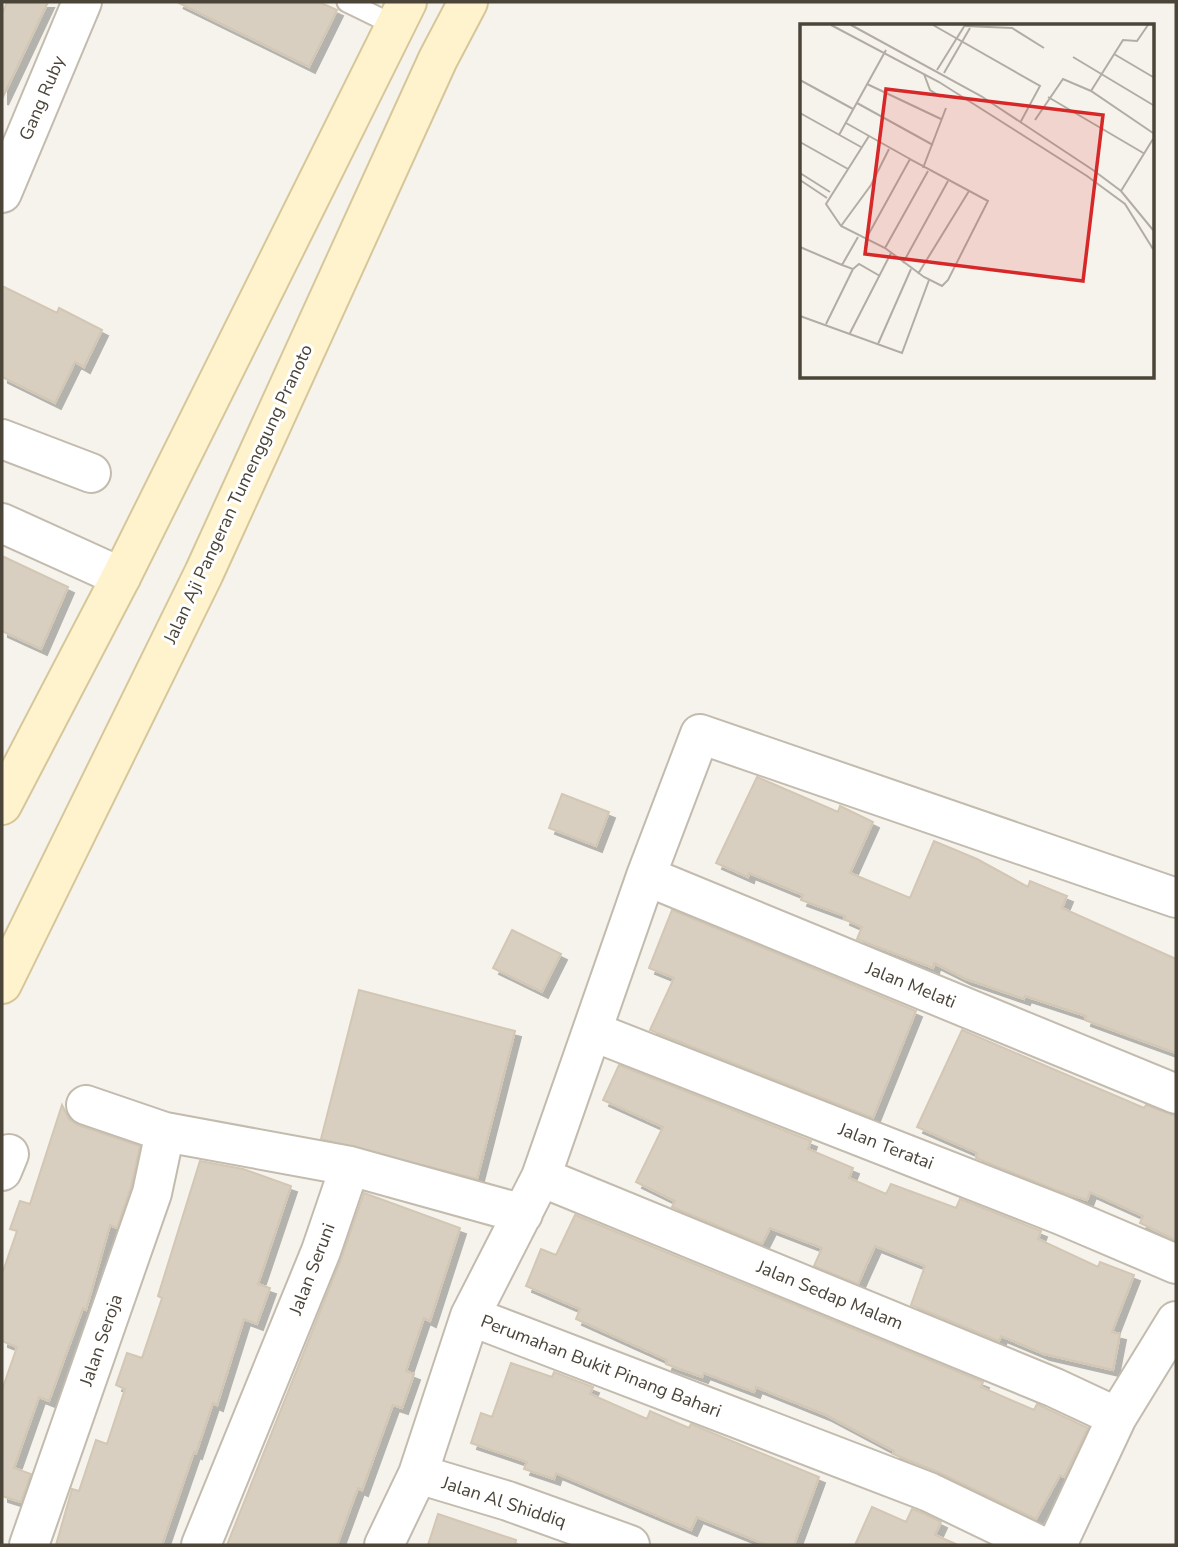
<svg xmlns="http://www.w3.org/2000/svg" width="1178" height="1547" font-family="'Nunito Sans',sans-serif">
  <style>
    .building { fill: #d8cfc1; stroke: #d3c7b4; stroke-width: 2; filter: url(#shadow) }
    .lines { fill: none; stroke-linecap: round; stroke-linejoin: round }
    .lane-casing { stroke: #c2bbae; stroke-width: 23 }
    .street-casing { stroke: #c2bbae; stroke-width: 42 }
    .secondary-casing { stroke: #d6c79b; stroke-width: 42 }
    .lane { stroke: #fff; stroke-width: 19 }
    .street { stroke: #fff; stroke-width: 38 }
    .secondary { stroke: #fff3cd; stroke-width: 38 }
    .labels { text-anchor: middle; dominant-baseline: central; stroke-width: 6; stroke-linejoin: round; paint-order: stroke }
    .street-label { font-size: 18px; fill: #4b4439; stroke: #fff }
    .inset-road { fill: none; stroke: #b2ada4; stroke-width: 2 }
    .view { fill: #d62828; fill-opacity: 0.15; stroke: #d62828; stroke-width: 3.5 }
    .inset-edge { fill: none; stroke: #4b4439; stroke-width: 3.5 }
  </style>
  <defs>
    <filter id="shadow"><feDropShadow dx="6" dy="6" stdDeviation="0" flood-color="#0004"/></filter>
  </defs>
  <rect width="100%" height="100%" fill="#f6f3ec"/>
  <path class="building" d="M 7,2 L 48,2 L 2,99 L 2,14 Z
    M 177,2 L 319,2 L 337,10 L 309,67 Z
    M 2,286 L 57,313 L 59,308 L 102,330 L 84,367 L 75,362 L 55,403 L 2,377 Z
    M 2,556 L 68,587 L 41,649 L 2,631 Z
    M 757,777 L 838,812 L 840,806 L 873,822 L 850,873 L 910,898 L 934,841 L 977,859 L 1028,887 L 1030,881 L 1067,896 L 1062,908 L 1176,959 L 1176,1053 L 1085,1020 L 1086,1016 L 1025,996 L 1024,999 L 966,979 L 934,963 L 933,968 L 857,939 L 862,927 L 844,919 L 845,916 L 801,900 L 803,895 L 749,873 L 748,877 L 716,863 Z
    M 562,794 L 609,812 L 596,846 L 549,828 Z
    M 672,910 L 916,1011 L 873,1118 L 650,1030 L 674,978 L 649,968 Z
    M 512,930 L 561,954 L 542,992 L 493,968 Z
    M 359,990 L 515,1031 L 477,1179 L 321,1139 Z
    M 962,1030 L 1144,1108 L 1146,1105 L 1176,1116 L 1176,1240 L 1140,1223 L 1143,1216 L 1090,1192 L 1087,1200 L 1056,1190 L 976,1158 L 977,1153 L 917,1127 Z
    M 619,1065 L 811,1141 L 808,1149 L 853,1168 L 849,1178 L 886,1194 L 891,1184 L 956,1208 L 960,1199 L 1041,1231 L 1038,1239 L 1098,1267 L 1100,1262 L 1134,1275 L 1112,1332 L 1120,1334 L 1113,1370 L 1044,1354 L 1001,1336 L 999,1341 L 911,1305 L 925,1266 L 875,1246 L 858,1284 L 814,1266 L 822,1248 L 770,1228 L 762,1244 L 672,1207 L 675,1201 L 636,1182 L 663,1127 L 603,1100 Z
    M 62,1105 L 69,1119 L 78,1125 L 140,1146 L 131,1187 L 117,1228 L 110,1225 L 86,1310 L 83,1308 L 49,1401 L 39,1397 L 14,1468 L 31,1474 L 21,1502 L 2,1496 L 2,1390 L 17,1347 L 2,1341 L 2,1274 L 17,1231 L 10,1229 L 20,1201 L 30,1204 Z
    M 200,1161 L 243,1169 L 291,1186 L 258,1284 L 270,1288 L 257,1324 L 244,1319 L 217,1405 L 213,1403 L 196,1453 L 194,1452 L 162,1545 L 56,1545 L 72,1489 L 79,1491 L 96,1440 L 107,1444 L 125,1389 L 116,1385 L 127,1353 L 142,1358 L 162,1298 L 158,1296 Z
    M 364,1193 L 460,1228 L 430,1321 L 424,1318 L 406,1371 L 414,1374 L 402,1408 L 393,1405 L 362,1490 L 358,1488 L 337,1545 L 227,1545 L 341,1259 Z
    M 575,1215 L 983,1382 L 981,1387 L 1034,1410 L 1037,1404 L 1088,1428 L 1064,1477 L 1060,1475 L 1036,1519 L 938,1472 L 893,1454 L 894,1451 L 826,1415 L 756,1387 L 754,1392 L 704,1373 L 702,1377 L 666,1364 L 667,1360 L 576,1319 L 580,1309 L 526,1286 L 541,1249 L 556,1255 Z
    M 511,1363 L 552,1377 L 554,1372 L 593,1387 L 590,1394 L 647,1419 L 650,1411 L 689,1428 L 691,1424 L 819,1477 L 794,1545 L 767,1545 L 697,1517 L 691,1530 L 556,1473 L 554,1479 L 524,1469 L 527,1462 L 471,1443 L 481,1413 L 492,1417 Z
    M 872,1507 L 906,1522 L 912,1509 L 920,1512 L 941,1522 L 935,1535 L 958,1545 L 855,1545 Z
    M 438,1514 L 516,1540 L 515,1545 L 428,1545 Z"/>
  <g class="lines">
    <defs>
      <path id="lane" d="M 347,2 L 394,25"/>
      <path id="street" d="M 2,193 L 82,2
        M 2,439 L 91,473
        M 2,523 L 121,577
        M 646,876 L 1176,1094
        M 594,1032 L 1061,1215 L 1176,1264
        M 86,1105 L 165,1132 L 350,1166 L 523,1214
        M 2,1171 L 9,1154
        M 541,1177 L 1055,1388 L 1117,1417
        M 418,1474 L 508,1501 L 630,1545
        M 29,1545 L 152,1193 L 165,1132
        M 201,1545 L 321,1251 L 350,1166
        M 384,1545 L 418,1474 L 470,1316
        M 1039,1545 L 929,1492 L 470,1316 L 541,1177 L 646,876 L 700,734 L 1176,898
        M 1057,1545 L 1117,1417 L 1176,1321"/>
      <path id="secondary" d="M 2,805 L 121,577 L 407,2
        M 2,984 L 204,573 L 438,59 L 468,2"/>
    </defs>
    <use href="#lane" class="lane-casing"/>
    <use href="#street" class="street-casing"/>
    <use href="#secondary" class="secondary-casing"/>
    <use href="#lane" class="lane"/>
    <use href="#street" class="street"/>
    <use href="#secondary" class="secondary"/>
  </g>
  <g class="labels">
    <g class="street-label">
      <text transform="translate(42 98) rotate(-67)">Gang Ruby</text>
      <text transform="translate(238 494) rotate(-65)">Jalan Aji Pangeran Tumenggung Pranoto</text>
      <text transform="translate(911 985) rotate(22)">Jalan Melati</text>
      <text transform="translate(886 1146) rotate(21)">Jalan Teratai</text>
      <text transform="translate(312 1269) rotate(-69)">Jalan Seruni</text>
      <text transform="translate(830 1295) rotate(22)">Jalan Sedap Malam</text>
      <text transform="translate(101 1340) rotate(-71)">Jalan Seroja</text>
      <text transform="translate(601 1366) rotate(21)">Perumahan Bukit Pinang Bahari</text>
      <text transform="translate(504 1502) rotate(18)">Jalan Al Shiddiq</text>
    </g>
  </g>
  <g transform="translate(800 24)">
    <rect width="354" height="354" fill="#f6f3ec"/>
    <path class="inset-road" d="M 31,1 L 139,58 L 287,152 L 325,180 L 353,225M 51,1 L 181,72 L 293,146 L 321,167 L 353,206M 133,1 L 240,62 L 220,99M 165,2 L 212,4 L 244,24M 314,30 L 353,53M 273,33 L 353,81M 137,46 L 165,1M 144,49 L 170,4M 124,50 L 130,66 L 141,73M 0,56 L 53,85M 67,60 L 141,95M 291,67 L 323,16 L 337,17 L 348,1M 248,73 L 345,130M 57,79 L 133,121M 0,89 L 61,123M 235,96 L 263,55 L 291,67 L 353,109M 46,99 L 110,135M 39,111 L 86,26M 0,118 L 48,145M 123,144 L 146,84M 0,149 L 30,168M 0,156 L 27,174M 321,167 L 353,115M 41,202 L 71,161 L 89,125M 67,213 L 110,135 L 188,177 L 148,256 L 142,262 L 124,253 L 85,224 L 41,202 L 26,180 L 69,112M 0,223 L 42,241M 85,224 L 128,147M 103,239 L 148,157M 53,245 L 59,240 L 80,252M 118,250 L 169,167M 0,292 L 102,329 L 129,256M 26,300 L 53,245 L 42,241 L 58,213M 50,309 L 91,229M 78,320 L 111,245"/>
    <path class="view" d="M 86,65 L 303,91 L 283,257 L 65,230 Z"/>
    <rect width="354" height="354" class="inset-edge"/>
  </g>
  <rect width="1178" height="1547" fill="none" stroke="#4b4439" stroke-width="7"/>
</svg>
